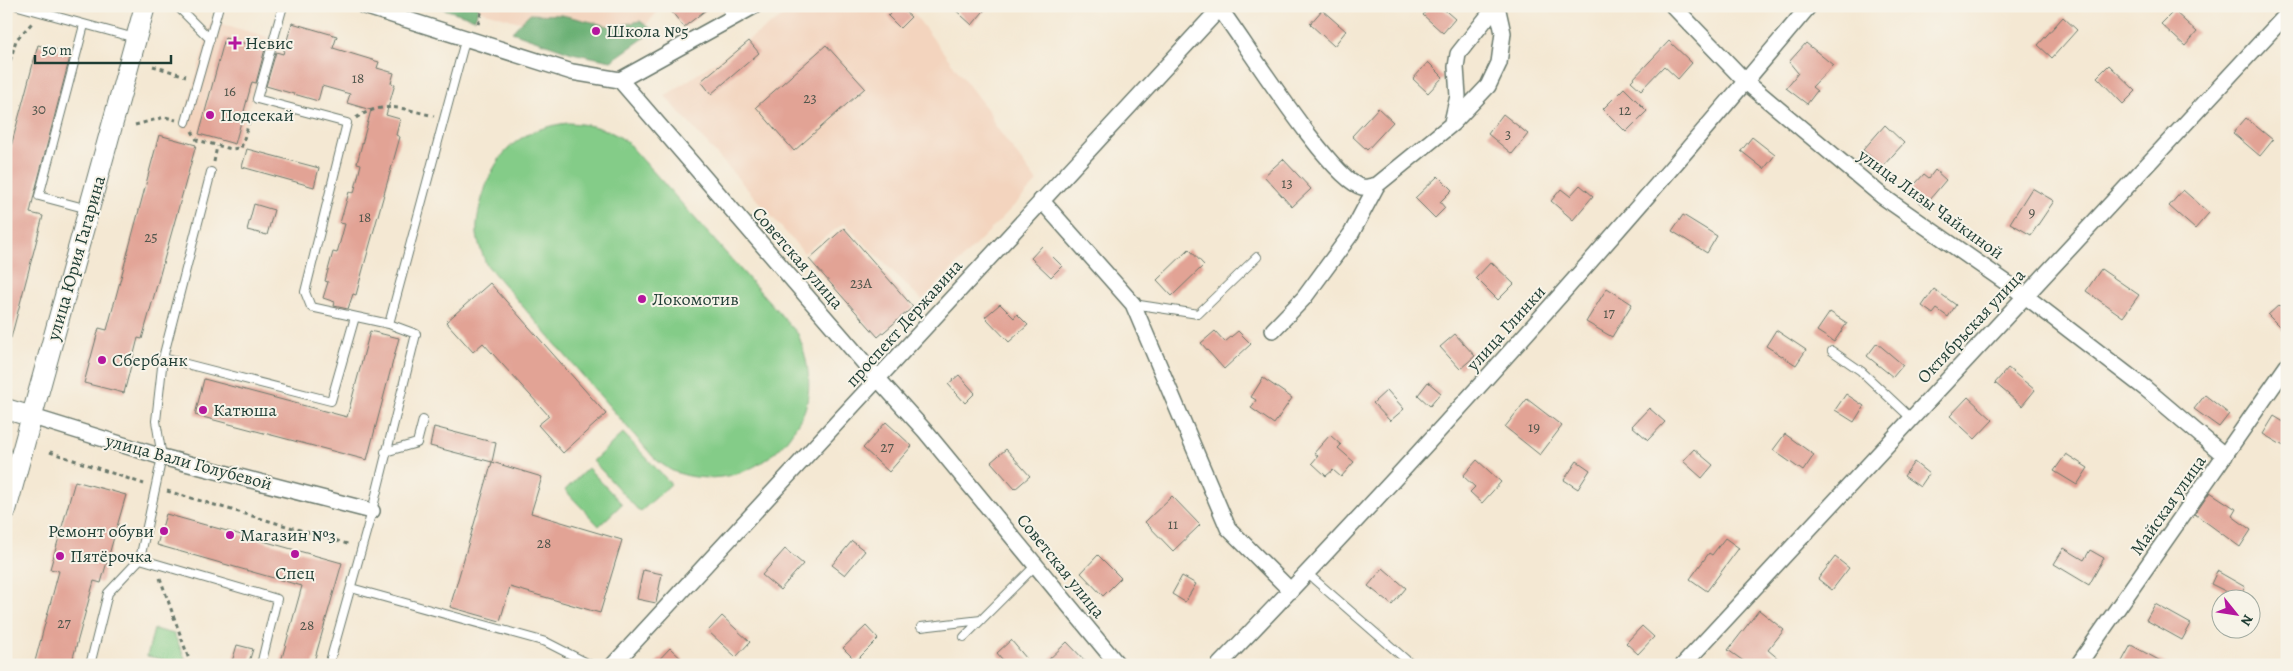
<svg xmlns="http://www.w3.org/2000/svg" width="2293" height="671" font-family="Alegreya,serif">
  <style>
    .built { fill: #f3d4be }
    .green { fill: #84cc88; stroke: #52845e }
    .forest { fill: #6bb074; stroke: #457654 }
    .building { fill: #e2a395 }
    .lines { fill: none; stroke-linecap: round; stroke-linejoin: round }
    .service-casing { stroke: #6a796c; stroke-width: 10 }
    .minor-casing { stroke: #6a796c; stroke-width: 18 }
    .secondary-casing { stroke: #6a796c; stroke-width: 22 }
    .path { stroke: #6a796c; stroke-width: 3; stroke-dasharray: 4 4; stroke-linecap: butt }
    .service { stroke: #fff; stroke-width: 8 }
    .minor { stroke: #fff; stroke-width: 15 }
    .secondary { stroke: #fff; stroke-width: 20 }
    .poi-dot { fill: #b5179e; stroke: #f7f3e8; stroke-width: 2 }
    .labels { text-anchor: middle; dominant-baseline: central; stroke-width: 4; stroke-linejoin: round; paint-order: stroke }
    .number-label { font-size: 15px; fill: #50564c }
    .poi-label { font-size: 18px; fill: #1f3d34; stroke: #f7f3e8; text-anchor: start }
    .street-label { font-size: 18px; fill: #1f3d34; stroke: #f7f3e8 }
  </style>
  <rect width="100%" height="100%" fill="#f7f3e8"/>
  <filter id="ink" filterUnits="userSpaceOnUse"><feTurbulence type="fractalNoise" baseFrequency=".02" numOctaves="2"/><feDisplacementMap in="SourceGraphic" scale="10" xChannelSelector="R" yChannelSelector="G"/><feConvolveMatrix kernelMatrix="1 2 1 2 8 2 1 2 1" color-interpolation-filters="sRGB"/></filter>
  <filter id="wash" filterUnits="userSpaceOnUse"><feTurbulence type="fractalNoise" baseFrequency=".0096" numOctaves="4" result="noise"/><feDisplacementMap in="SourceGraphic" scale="20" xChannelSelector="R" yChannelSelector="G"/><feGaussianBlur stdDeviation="1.12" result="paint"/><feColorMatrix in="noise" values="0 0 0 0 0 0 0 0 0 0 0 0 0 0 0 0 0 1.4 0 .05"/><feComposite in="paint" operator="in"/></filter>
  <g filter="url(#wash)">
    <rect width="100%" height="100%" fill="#f4e8d3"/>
    <path class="built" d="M 464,6 L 659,6 L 659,10 L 623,52 Z
      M 798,6 L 908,6 L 990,113 L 994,124 L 1037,182 L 922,300 L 844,223 L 804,253 L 665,96 Z
      M 211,21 L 268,37 L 238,148 L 181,132 Z"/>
    <path class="green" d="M 568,123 C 590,124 607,128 626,141 L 798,334 C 807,357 813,384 805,409 C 803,415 799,421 796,426 C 773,467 724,488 678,473 C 670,471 662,464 655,459 L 486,264 C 483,255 478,244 477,234 C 476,220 480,205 484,192 C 497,149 524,128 568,123 Z
      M 623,433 L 671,484 L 640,512 L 593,461 Z
      M 588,468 L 622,504 L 599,526 L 565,490 Z
      M 154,629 L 174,634 L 188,665 L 147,656 Z"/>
    <path class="forest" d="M 435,6 L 479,6 L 475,19 Z
      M 529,14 L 562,15 L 613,27 L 640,21 L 654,31 L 611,61 L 572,53 L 512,32 Z"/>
    <g id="blocks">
      <path class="building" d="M 667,6 L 711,6 L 684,27 Z
        M 898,6 L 911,17 L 900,28 L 888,16 Z
        M 951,6 L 988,6 L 972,25 Z
        M 1430,6 L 1440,6 L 1455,19 L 1443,33 L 1423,15 Z
        M 1322,10 L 1346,31 L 1334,46 L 1310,24 Z
        M 2174,11 L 2197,32 L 2185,46 L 2161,24 Z
        M 2063,17 L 2077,30 L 2052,58 L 2038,45 Z
        M 292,23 L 337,36 L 333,48 L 379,62 L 377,68 L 394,73 L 391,83 L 395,84 L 386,115 L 400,119 L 396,135 L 400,137 L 360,280 L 356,295 L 353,294 L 348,309 L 334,306 L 335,302 L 323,298 L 328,282 L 325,281 L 333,252 L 337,253 L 345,224 L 340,223 L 349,192 L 354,193 L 361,164 L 357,163 L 371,110 L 347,103 L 350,94 L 322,86 L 318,101 L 266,86 L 276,52 L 283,54 Z
        M 225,38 L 265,49 L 256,83 L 252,82 L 235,144 L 199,134 Z
        M 749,41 L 759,53 L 711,94 L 701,81 Z
        M 1669,41 L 1692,63 L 1678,79 L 1664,66 L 1641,90 L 1631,81 Z
        M 1806,43 L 1833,65 L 1812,87 L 1817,91 L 1807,104 L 1786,88 L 1798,73 L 1789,62 Z
        M 38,45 L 71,53 L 34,195 L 30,213 L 43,216 L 11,338 L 6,338 L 6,226 L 11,208 L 6,207 L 6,165 Z
        M 826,45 L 865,88 L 794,151 L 756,107 Z
        M 1428,62 L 1443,77 L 1428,93 L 1413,79 Z
        M 2109,65 L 2136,91 L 2123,104 L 2097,77 Z
        M 1624,88 L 1647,111 L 1626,132 L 1603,109 Z
        M 1378,108 L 1393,122 L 1367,150 L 1352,136 Z
        M 1503,114 L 1528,134 L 1512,154 L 1488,134 Z
        M 2246,118 L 2273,140 L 2260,156 L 2233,133 Z
        M 1885,125 L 1904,143 L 1882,167 L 1863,150 Z
        M 159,135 L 196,145 L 142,339 L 138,338 L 124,393 L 84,383 L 99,328 L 107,330 Z
        M 1752,137 L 1775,155 L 1764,169 L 1741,151 Z
        M 247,149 L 319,168 L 314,187 L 242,167 Z
        M 1283,159 L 1311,189 L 1292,207 L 1264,176 Z
        M 1935,170 L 1946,180 L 1924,206 L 1908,192 L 1924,174 L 1929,178 Z
        M 1438,176 L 1452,190 L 1440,202 L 1445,208 L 1435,218 L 1415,198 Z
        M 1580,185 L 1593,196 L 1573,220 L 1551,201 L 1561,189 L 1570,196 Z
        M 2032,188 L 2054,201 L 2031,235 L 2010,223 Z
        M 2183,190 L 2209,213 L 2195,229 L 2169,206 Z
        M 254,204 L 274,210 L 267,235 L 247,230 Z
        M 1683,215 L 1717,236 L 1707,253 L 1672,231 Z
        M 844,228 L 913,307 L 878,337 L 809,259 Z
        M 1042,246 L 1062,266 L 1051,277 L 1031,258 Z
        M 1189,249 L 1204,265 L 1172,296 L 1157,280 Z
        M 1491,262 L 1514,284 L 1498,300 L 1476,278 Z
        M 2101,269 L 2139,295 L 2123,317 L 2086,291 Z
        M 490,283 L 606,414 L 563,453 L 538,425 L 549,416 L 483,343 L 473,352 L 446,322 Z
        M 1607,288 L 1632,304 L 1612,337 L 1586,322 Z
        M 1934,289 L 1956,305 L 1948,317 L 1937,309 L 1933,314 L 1922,306 Z
        M 1000,304 L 1014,318 L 1017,314 L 1028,325 L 1009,342 L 985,317 Z
        M 2279,305 L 2287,313 L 2287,334 L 2268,315 Z
        M 1830,312 L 1847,323 L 1834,342 L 1817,331 Z
        M 1776,330 L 1806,350 L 1796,365 L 1766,346 Z
        M 370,331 L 399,338 L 367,460 L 195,415 L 204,379 L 347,417 Z
        M 1215,331 L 1225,342 L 1238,331 L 1251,344 L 1224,369 L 1201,343 Z
        M 1455,334 L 1475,356 L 1460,369 L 1440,347 Z
        M 1877,343 L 1903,365 L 1893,377 L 1867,356 Z
        M 2008,368 L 2035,390 L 2022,406 L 1995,383 Z
        M 959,375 L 975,393 L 965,403 L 948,384 Z
        M 1263,378 L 1292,398 L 1274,424 L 1251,408 L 1256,400 L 1251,397 Z
        M 1428,382 L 1441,393 L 1430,406 L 1418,395 Z
        M 1387,390 L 1404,409 L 1390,421 L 1373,403 Z
        M 1846,394 L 1864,406 L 1854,422 L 1835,410 Z
        M 2205,395 L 2229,414 L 2219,427 L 2194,409 Z
        M 1968,397 L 1993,420 L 1975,439 L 1950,416 Z
        M 1527,399 L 1562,426 L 1540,455 L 1505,427 Z
        M 1649,408 L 1665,422 L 1648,440 L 1632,426 Z
        M 2274,416 L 2287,424 L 2287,448 L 2263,434 Z
        M 886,422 L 912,446 L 889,472 L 863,448 Z
        M 434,427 L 496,443 L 492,462 L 430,446 Z
        M 1785,434 L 1814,455 L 1803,471 L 1773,450 Z
        M 1330,435 L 1341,445 L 1338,448 L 1354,462 L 1341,477 L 1333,470 L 1326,476 L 1312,463 L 1318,456 L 1314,453 Z
        M 1006,449 L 1030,476 L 1015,489 L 991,462 Z
        M 1694,449 L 1713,465 L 1702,478 L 1683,461 Z
        M 2066,454 L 2088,468 L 2077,485 L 2054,471 Z
        M 1477,460 L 1501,482 L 1482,503 L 1470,492 L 1475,487 L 1463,476 Z
        M 1577,461 L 1590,470 L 1578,489 L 1564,480 Z
        M 492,462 L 542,477 L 531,513 L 622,540 L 600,613 L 510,587 L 500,621 L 450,607 Z
        M 1914,462 L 1929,474 L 1920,487 L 1904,476 Z
        M 75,481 L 126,495 L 101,583 L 94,581 L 71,665 L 34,665 L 59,571 L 50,569 Z
        M 2210,492 L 2236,509 L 2232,516 L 2251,530 L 2240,547 L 2195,514 Z
        M 1172,496 L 1200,525 L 1173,551 L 1145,522 Z
        M 166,514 L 342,563 L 313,665 L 280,665 L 302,586 L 157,545 Z
        M 1725,538 L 1739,548 L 1707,591 L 1690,579 L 1709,553 L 1712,555 Z
        M 852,541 L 865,551 L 845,575 L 832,565 Z
        M 2064,548 L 2084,560 L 2090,550 L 2104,558 L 2089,585 L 2054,564 Z
        M 785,549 L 803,564 L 780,590 L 762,575 Z
        M 1098,555 L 1121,578 L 1103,596 L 1081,573 Z
        M 1835,557 L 1849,568 L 1832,590 L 1818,579 Z
        M 1383,568 L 1406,588 L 1392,605 L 1368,586 Z
        M 643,570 L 662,574 L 656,603 L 637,599 Z
        M 2217,571 L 2245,587 L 2239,598 L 2211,584 Z
        M 1182,576 L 1196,584 L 1185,602 L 1172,594 Z
        M 2155,604 L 2191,624 L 2182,640 L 2146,620 Z
        M 1759,610 L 1784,630 L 1768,650 L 1786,665 L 1749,665 L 1728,650 Z
        M 722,616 L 750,642 L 736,657 L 708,631 Z
        M 866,626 L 878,639 L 856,661 L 843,648 Z
        M 1642,626 L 1654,637 L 1638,654 L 1626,643 Z
        M 1011,640 L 1032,665 L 1007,665 L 997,653 Z
        M 1067,642 L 1089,665 L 1043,665 Z
        M 237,645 L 253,649 L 248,665 L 231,665 Z
        M 2131,645 L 2168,665 L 2120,665 Z
        M 670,648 L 688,665 L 654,665 Z"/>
    </g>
  </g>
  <g filter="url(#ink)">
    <use href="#blocks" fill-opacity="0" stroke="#6a796c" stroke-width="1"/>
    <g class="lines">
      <defs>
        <path id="service" d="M 18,6 L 135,38
          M 177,6 L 210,39
          M 283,6 L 257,99 L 347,123 L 305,292 L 311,307 L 389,324
          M 726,6 L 731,18
          M 84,25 L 39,196 L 88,209
          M 186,122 L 219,6
          M 211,172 L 163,358 L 156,421 L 162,457 L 140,559 L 277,599 L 261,665
          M 1133,304 L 1198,314 L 1257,257
          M 1832,351 L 1861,371 L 1911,418
          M 163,358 L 331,401 L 355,317
          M 385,452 L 417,443 L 423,420
          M 1308,574 L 1412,665
          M 351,588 L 546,642 L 591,665
          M 921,627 L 981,620
          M 964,637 L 1036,565
          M 90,665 L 108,593 L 140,559
          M 329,665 L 372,511 L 416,334 L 389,324 L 466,37"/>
        <path id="minor" d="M 364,6 L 572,72 L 620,80 L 879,380 L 925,431 L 1118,665
          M 1673,6 L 1746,82 L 1882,196 L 2024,295 L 2146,389 L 2225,456
          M 1220,9 C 1243,39 1332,182 1362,187 C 1366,188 1373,186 1377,185
          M 620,80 L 754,6
          M 1452,122 L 1458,96 L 1456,67 L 1458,54 L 1496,6
          M 1041,200 L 1133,304 L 1228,528 L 1291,591
          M 1273,330 L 1304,298 L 1351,234 L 1377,185 L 1452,124 L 1488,86 L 1499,63 L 1503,33 L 1497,6
          M 33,417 L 162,457 L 372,511
          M 613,665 L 1222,6
          M 1219,665 C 1424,453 1620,232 1809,6
          M 1683,665 L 2287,14
          M 2078,665 L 2287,366"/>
        <path id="secondary" d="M 6,409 L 33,417
          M 6,510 L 145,6"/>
      </defs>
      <use href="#service" class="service-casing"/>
      <use href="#minor" class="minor-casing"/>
      <use href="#secondary" class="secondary-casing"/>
      <path class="path" d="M 478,24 L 483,6
        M 153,66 L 186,76
        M 6,76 L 16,40 L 32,23
        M 356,118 C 384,100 404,109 434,116
        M 135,125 L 165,117 L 176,120
        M 192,131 L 197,140 L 231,149 L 241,148 L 253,110
        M 214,162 L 217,146
        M 50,452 L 144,484
        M 167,491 L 351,545
        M 160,578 L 191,665"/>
      <use href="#service" class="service"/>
      <use href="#minor" class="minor"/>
      <use href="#secondary" class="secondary"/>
    </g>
  </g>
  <g class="poi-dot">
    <circle cx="596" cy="31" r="5"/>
    <path d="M232.5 35.5h5v5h5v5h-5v5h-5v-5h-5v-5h5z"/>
    <circle cx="210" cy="115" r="5"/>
    <circle cx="642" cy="299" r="5"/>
    <circle cx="102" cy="360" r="5"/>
    <circle cx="203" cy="410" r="5"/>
    <circle cx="164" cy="531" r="5"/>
    <circle cx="230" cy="535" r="5"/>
    <circle cx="295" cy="554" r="5"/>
    <circle cx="60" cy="556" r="5"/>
  </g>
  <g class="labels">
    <g class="number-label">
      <text x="358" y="78">18</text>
      <text x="230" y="91">16</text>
      <text x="810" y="98">23</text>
      <text x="39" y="109">30</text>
      <text x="1625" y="110">12</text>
      <text x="1508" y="134">3</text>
      <text x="1287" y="183">13</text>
      <text x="2032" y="212">9</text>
      <text x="365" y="217">18</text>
      <text x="151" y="237">25</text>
      <text x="861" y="283">23А</text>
      <text x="1609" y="313">17</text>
      <text x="1534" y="427">19</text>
      <text x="887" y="447">27</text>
      <text x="1173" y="524">11</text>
      <text x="544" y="543">28</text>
      <text x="64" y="623">27</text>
      <text x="307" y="625">28</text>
    </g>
    <g class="poi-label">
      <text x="606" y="31">Школа №5</text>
      <text x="245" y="43">Невис</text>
      <text x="220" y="115">Подсекай</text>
      <text x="652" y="299">Локомотив</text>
      <text x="112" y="360">Сбербанк</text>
      <text x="213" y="410">Катюша</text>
      <text x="154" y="531" text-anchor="end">Ремонт обуви</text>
      <text x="240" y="535">Магазин №3</text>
      <text x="70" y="556">Пятёрочка</text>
      <text x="295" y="573" text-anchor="middle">Спец</text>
    </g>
    <g class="street-label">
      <text transform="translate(1931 204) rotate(36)">улица Лизы Чайкиной</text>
      <text transform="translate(76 258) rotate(-74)">улица Юрия Гагарина</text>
      <text transform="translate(798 258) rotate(49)">Советская улица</text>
      <text transform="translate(904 323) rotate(-48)">проспект Державина</text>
      <text transform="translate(1971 326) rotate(-47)">Октябрьская улица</text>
      <text transform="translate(1506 328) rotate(-48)">улица Глинки</text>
      <text transform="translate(189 462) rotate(15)">улица Вали Голубевой</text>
      <text transform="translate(2168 505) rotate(-55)">Майская улица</text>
      <text transform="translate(1061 566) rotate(51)">Советская улица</text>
    </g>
  </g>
  <rect width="2293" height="671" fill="none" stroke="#f7f3e8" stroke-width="25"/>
  <g transform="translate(2236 614) rotate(120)"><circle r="24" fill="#f7f3e8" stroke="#a1aaa0"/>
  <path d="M0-4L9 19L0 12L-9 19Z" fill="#b5179e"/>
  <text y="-8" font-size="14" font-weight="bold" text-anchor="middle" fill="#1f3d34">N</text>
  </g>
  <path d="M35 55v8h136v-8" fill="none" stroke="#1f3d34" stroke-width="2.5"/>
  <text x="42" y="55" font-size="15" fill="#1f3d34" stroke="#f7f3e8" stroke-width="4" paint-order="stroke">50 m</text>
</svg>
